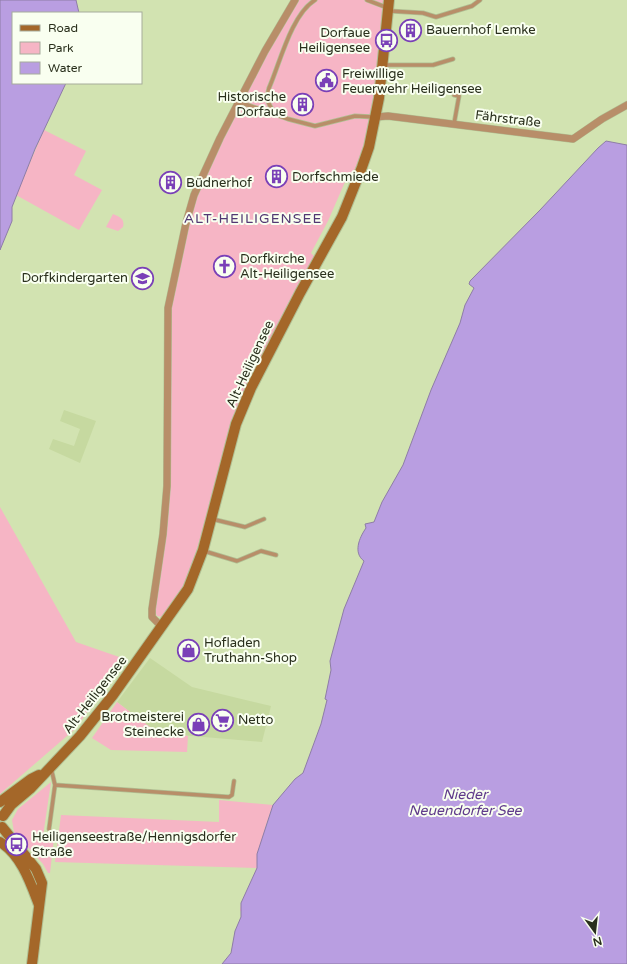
<svg xmlns="http://www.w3.org/2000/svg" width="627" height="964" font-family="'Varela Round',sans-serif">
  <style>
    .built { fill: #c6d9a0 }
    .green { fill: #f6b5c5 }
    .water { fill: #b99ee1; stroke: #8e7da6 }
    .lines { fill: none; stroke-linecap: round; stroke-linejoin: round }
    .service-casing { stroke: #b0bf93; stroke-width: 5 }
    .minor-casing { stroke: #b0bf93; stroke-width: 8 }
    .secondary-casing { stroke: #b0bf93; stroke-width: 12 }
    .service { stroke: #b88e69; stroke-width: 3.5 }
    .minor { stroke: #b88e69; stroke-width: 7 }
    .secondary { stroke: #a46729; stroke-width: 10 }
    .labels { text-anchor: middle; dominant-baseline: central; stroke-width: 4; stroke-linejoin: round; paint-order: stroke }
    .poi-label { font-size: 13px; fill: #292f1c; stroke: #f9fff0; text-anchor: start }
    .street-label { font-size: 13px; fill: #292f1c; stroke: #f9fff0 }
    .neighbourhood-label { font-size: 14px; letter-spacing: 1px; fill: #523873; stroke: #f9fff0 }
    .water-label { font-size: 14px; font-style: italic; fill: #603b8b; stroke: #f9fff0 }
  </style>
  <rect width="100%" height="100%" fill="#d2e3b1"/>
  <path class="built" d="M 64,410 L 96,421 L 80,463 L 49,449 L 53,439 L 74,446 L 80,429 L 60,421 Z
    M 150,658 L 192,687 L 271,706 L 262,742 L 158,733 L 117,702 Z"/>
  <path class="green" d="M 298,0 L 385,0 C 379,60 375,119 355,177 L 348,175 L 328,221 L 311,253 L 316,258 L 251,378 L 189,574 L 181,592 L 163,617 L 157,616 L 155,611 L 170,485 L 170,304 L 195,197 L 250,82 Z
    M 44,130 L 86,151 L 74,175 L 102,190 L 79,230 L 16,195 Z
    M 113,214 C 120,217 125,219 123,227 L 118,231 L 106,227 Z
    M 0,507 L 76,642 L 125,659 L 75,729 L 0,794 Z
    M 117,702 L 158,733 L 188,736 L 187,752 L 111,750 L 92,738 Z
    M 51,782 L 43,836 L 54,838 L 50,873 L 48,873 L 43,864 L 14,832 L 12,820 L 18,809 Z
    M 219,800 L 273,805 L 265,828 L 258,907 L 240,911 L 241,904 L 257,868 L 55,862 L 61,815 L 219,822 Z"/>
  <path class="water" d="M 0,0 L 76,0 L 79,13 L 13,13 L 13,83 L 66,83 L 35,149 L 12,207 L 12,221 L 0,250 Z
    M 606,141 L 627,145 L 627,964 L 222,964 L 231,953 L 235,931 L 241,917 L 241,903 L 257,868 L 257,854 L 273,805 L 295,779 L 303,773 L 321,724 L 327,700 L 325,699 L 331,670 L 330,661 L 344,609 L 364,561 C 353,553 359,538 366,528 L 365,524 L 374,522 L 382,502 L 403,465 L 431,390 L 460,323 L 465,305 L 474,288 L 469,284 L 470,281 L 540,210 L 598,148 Z"/>
  <g class="lines">
    <defs>
      <path id="service" d="M 367,0 L 388,8
        M 390,11 L 423,13 L 436,17 L 472,6 L 480,0
        M 383,65 L 433,65 L 453,59
        M 239,102 L 288,119 L 315,126 L 355,116 L 374,117
        M 274,112 C 268,104 266,99 269,88 C 280,63 291,15 315,0
        M 454,124 L 459,96 L 454,95 L 455,86
        M 212,519 L 245,527 L 264,519
        M 204,551 L 237,561 L 261,551 L 276,555
        M 55,785 L 229,797 L 232,795 L 234,781
        M 49,829 L 55,785 L 51,768"/>
      <path id="minor" d="M 376,117 L 388,116 L 573,139 L 602,119 L 627,105
        M 162,627 L 152,617 L 152,609 L 163,534 L 167,486 L 168,308 L 186,223 L 194,195 L 220,138 L 265,51 L 295,0"/>
      <path id="secondary" d="M 0,802 L 31,779 L 39,775
        M 3,816 L 11,805 L 30,789 L 80,736 L 113,695 L 188,589 L 203,550 L 236,424 L 251,388 L 300,293 L 342,217 L 362,167 L 369,147 L 379,98 L 389,0
        M 2,827 L 36,869 L 42,883 L 32,964
        M 0,842 C 21,854 31,884 39,905"/>
    </defs>
    <use href="#service" class="service-casing"/>
    <use href="#minor" class="minor-casing"/>
    <use href="#secondary" class="secondary-casing"/>
    <use href="#service" class="service"/>
    <use href="#minor" class="minor"/>
    <use href="#secondary" class="secondary"/>
  </g>
  <defs>
    <symbol id="building-ring" viewBox="-11 -11 22 22"><circle r="9.5" fill="#f9fff0" stroke="#7a40b7" stroke-width="1.5"/><path d="M-4-6H4V6H1V3H-1V6H-4ZM-2.5-4.3h1.7v1.8h-1.7ZM.8-4.3h1.7v1.8H.8ZM-2.5-1h1.7V.8h-1.7ZM.8-1h1.7V.8H.8Z" fill="#7a40b7"/></symbol>
    <symbol id="bus-ring" viewBox="-11 -11 22 22"><circle r="9.5" fill="#f9fff0" stroke="#7a40b7" stroke-width="1.5"/><path d="M-5-6H5V4H4V6H2V4H-2V6H-4V4H-5ZM-3.5-4V0h7V-4ZM-3.5 1.2v1.5H-2V1.2ZM2 1.2v1.5H3.5V1.2Z" fill="#7a40b7"/></symbol>
    <symbol id="civic-ring" viewBox="-11 -11 22 22"><circle r="9.5" fill="#f9fff0" stroke="#7a40b7" stroke-width="1.5"/><path d="M-.6-6.5H3V-4.5H.6V-3L4-1V1h2V6H-6V1h2V-1L-.6-3ZM-1.2 2.5V6h2.4V2.5Z" fill="#7a40b7"/></symbol>
    <symbol id="church-ring" viewBox="-11 -11 22 22"><circle r="9.5" fill="#f9fff0" stroke="#7a40b7" stroke-width="1.5"/><path d="M-1.2-6h2.4v3.5h3.3v2.4h-3.3V6h-2.4V-.1h-3.3v-2.4h3.3Z" fill="#7a40b7"/></symbol>
    <symbol id="school-ring" viewBox="-11 -11 22 22"><circle r="9.5" fill="#f9fff0" stroke="#7a40b7" stroke-width="1.5"/><path d="M0-5L7-2L0 1L-7-2ZM-4 1L0 2.5L4 1V4Q0 6-4 4Z" fill="#7a40b7"/></symbol>
    <symbol id="shop-ring" viewBox="-11 -11 22 22"><circle r="9.5" fill="#f9fff0" stroke="#7a40b7" stroke-width="1.5"/><path d="M-5-2.5h2.3a2.7 3.5 0 0 1 5.4 0H5L5.5 6h-11ZM-1.5-2.5h3a1.5 2.3 0 0 0-3 0Z" fill="#7a40b7"/></symbol>
    <symbol id="supermarket-ring" viewBox="-11 -11 22 22"><circle r="9.5" fill="#f9fff0" stroke="#7a40b7" stroke-width="1.5"/><path d="M-6-5.5h2.5l.6 2H6L4.5 2H-2.5L-4.4-4H-6ZM-1.5 3.2a1.3 1.3 0 1 0 .1 0ZM3 3.2a1.3 1.3 0 1 0 .1 0Z" fill="#7a40b7"/></symbol>
  </defs>
  <g fill-rule="evenodd">
    <use href="#building-ring" x="398" y="18" width="25" height="25"/>
    <use href="#bus-ring" x="374" y="28" width="25" height="25"/>
    <use href="#civic-ring" x="314" y="68" width="25" height="25"/>
    <use href="#building-ring" x="290" y="92" width="25" height="25"/>
    <use href="#building-ring" x="264" y="164" width="25" height="25"/>
    <use href="#building-ring" x="158" y="170" width="25" height="25"/>
    <use href="#church-ring" x="212" y="254" width="25" height="25"/>
    <use href="#school-ring" x="130" y="266" width="25" height="25"/>
    <use href="#shop-ring" x="176" y="638" width="25" height="25"/>
    <use href="#supermarket-ring" x="210" y="708" width="25" height="25"/>
    <use href="#shop-ring" x="186" y="712" width="25" height="25"/>
    <use href="#bus-ring" x="4" y="832" width="25" height="25"/>
  </g>
  <g class="labels">
    <g class="poi-label">
      <text x="426" y="30">Bauernhof Lemke</text>
      <text x="370" y="33" text-anchor="end">Dorfaue<tspan x="370" dy="15">Heiligensee</tspan></text>
      <text x="342" y="74">Freiwillige<tspan x="342" dy="15">Feuerwehr Heiligensee</tspan></text>
      <text x="286" y="97" text-anchor="end">Historische<tspan x="286" dy="15">Dorfaue</tspan></text>
      <text x="292" y="177">Dorfschmiede</text>
      <text x="186" y="183">Büdnerhof</text>
      <text x="240" y="259">Dorfkirche<tspan x="240" dy="15">Alt-Heiligensee</tspan></text>
      <text x="128" y="278" text-anchor="end">Dorfkindergarten</text>
      <text x="204" y="643">Hofladen<tspan x="204" dy="15">Truthahn-Shop</tspan></text>
      <text x="184" y="717" text-anchor="end">Brotmeisterei<tspan x="184" dy="15">Steinecke</tspan></text>
      <text x="238" y="720">Netto</text>
      <text x="32" y="837">Heiligenseestraße/Hennigsdorfer<tspan x="32" dy="15">Straße</tspan></text>
    </g>
    <g class="street-label">
      <text transform="translate(508 119) rotate(7)">Fährstraße</text>
      <text transform="translate(250 364) rotate(-65)">Alt-Heiligensee</text>
      <text transform="translate(95 695) rotate(-52)">Alt-Heiligensee</text>
    </g>
    <g class="neighbourhood-label">
      <text x="253" y="218">ALT-HEILIGENSEE</text>
    </g>
    <g class="water-label">
      <text x="465" y="794">Nieder<tspan x="465" dy="16">Neuendorfer See</tspan></text>
    </g>
  </g>
  <rect x="12" y="12" width="130" height="72" fill="#f9fff0" stroke="#a6ac9b"/>
  <rect x="20" y="25" width="20" height="6" fill="#a46729" stroke="#a6ac9b"/>
  <text x="48" y="32" font-size="12" fill="#292f1c">Road</text>
  <rect x="20" y="42" width="20" height="12" fill="#f6b5c5" stroke="#a6ac9b"/>
  <text x="48" y="52" font-size="12" fill="#292f1c">Park</text>
  <rect x="20" y="62" width="20" height="12" fill="#b99ee1" stroke="#a6ac9b"/>
  <text x="48" y="72" font-size="12" fill="#292f1c">Water</text>
  <g transform="translate(595 932) rotate(165)" stroke="#f9fff0" stroke-width="3" paint-order="stroke">
  <path d="M0-3L7 15L0 10L-7 15Z" fill="#292f1c"/>
  <text y="-6" font-size="11" font-weight="bold" text-anchor="middle" fill="#292f1c">N</text>
  </g>
</svg>
